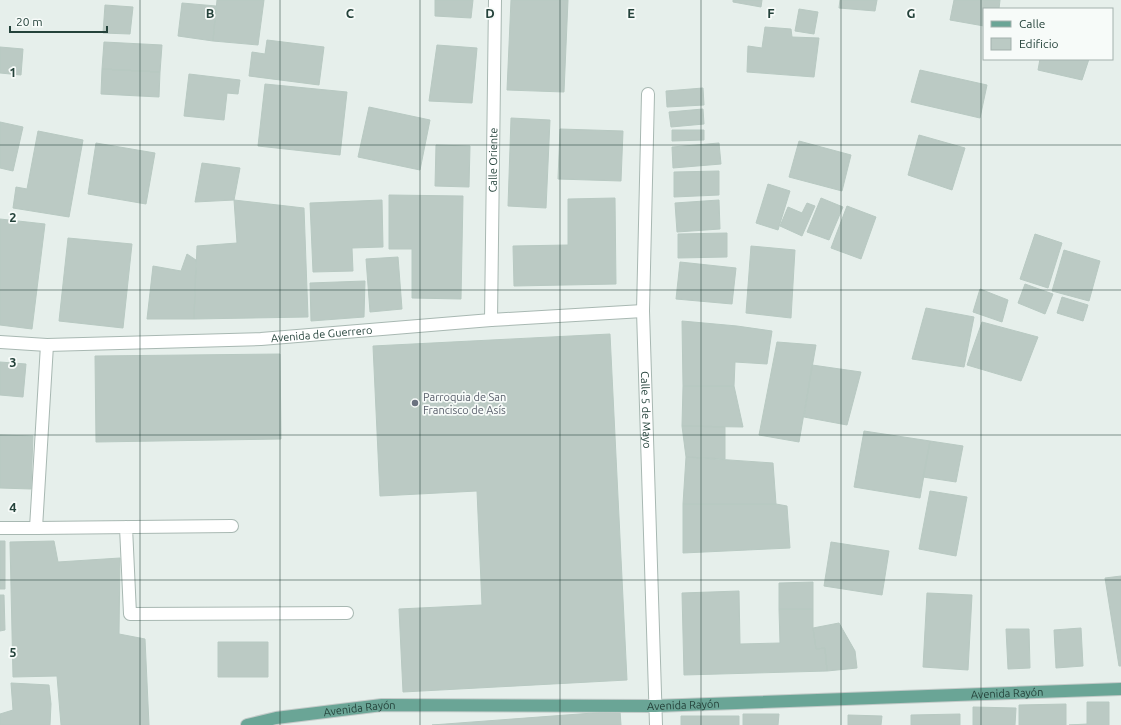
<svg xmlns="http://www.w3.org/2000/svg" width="1121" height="725" font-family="Ubuntu,sans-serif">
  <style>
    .building { fill: #bbcac4; stroke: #b8c9c2 }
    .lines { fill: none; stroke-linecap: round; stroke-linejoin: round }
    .service-casing { stroke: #a8b8b2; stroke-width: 14 }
    .minor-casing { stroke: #a8b8b2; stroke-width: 14 }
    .primary-casing { stroke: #c2cac8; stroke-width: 14 }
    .service { stroke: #fff; stroke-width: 12 }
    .minor { stroke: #fff; stroke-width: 12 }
    .primary { stroke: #6aa596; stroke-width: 12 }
    .grid { fill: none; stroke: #24423a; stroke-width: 1; stroke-opacity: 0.55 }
    .worship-dot { fill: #6b7280; stroke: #f7fbf9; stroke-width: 1.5 }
    .labels { text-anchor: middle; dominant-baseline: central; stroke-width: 3.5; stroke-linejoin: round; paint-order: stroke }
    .street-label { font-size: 11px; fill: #24423a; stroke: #f7fbf9 }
    .worship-label { font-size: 11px; fill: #5b616d; stroke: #f7fbf9; text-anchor: start }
    .grid-label { font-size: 13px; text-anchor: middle; font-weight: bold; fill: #24423a; stroke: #f7fbf9; stroke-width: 3.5; stroke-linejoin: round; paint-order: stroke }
  </style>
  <rect width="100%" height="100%" fill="#e6efeb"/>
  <path class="building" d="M 217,0 L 264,0 L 258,45 L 213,41 Z
    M 435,0 L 473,0 L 471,18 L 435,16 Z
    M 511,0 L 568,0 L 564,92 L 507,90 Z
    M 733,0 L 762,0 L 761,7 L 733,2 Z
    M 840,0 L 877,0 L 875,11 L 839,8 Z
    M 954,0 L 1000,0 L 999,9 L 984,9 L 984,26 L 950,20 Z
    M 182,3 L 216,6 L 213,41 L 178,36 Z
    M 105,5 L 133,7 L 130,34 L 103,33 Z
    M 799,9 L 818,12 L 814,34 L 795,31 Z
    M 765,27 L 791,29 L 792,37 L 819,38 L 814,77 L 747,72 L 748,46 L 762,48 Z
    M 267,40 L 324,47 L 319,85 L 249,76 L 252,52 L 265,54 Z
    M 104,42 L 162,45 L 160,72 L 102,69 Z
    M 437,45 L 477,48 L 472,103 L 429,101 Z
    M 0,47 L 23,49 L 21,75 L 0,73 Z
    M 1040,59 L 1089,59 L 1082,80 L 1038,70 Z
    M 102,69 L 160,72 L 159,97 L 101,94 Z
    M 920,70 L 987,85 L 980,118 L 911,102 Z
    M 189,74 L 240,80 L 238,94 L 227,93 L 224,120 L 184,116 Z
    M 265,84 L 347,92 L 340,155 L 258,146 Z
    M 703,88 L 704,105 L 667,107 L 666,91 Z
    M 369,107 L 430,120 L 420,170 L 358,157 Z
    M 703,109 L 704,124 L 671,127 L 669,112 Z
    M 511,118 L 550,120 L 546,208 L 508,206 Z
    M 0,122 L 23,127 L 13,171 L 0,168 Z
    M 560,129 L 623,131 L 621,181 L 558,179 Z
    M 672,130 L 704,130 L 704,140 L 672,141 Z
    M 38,131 L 83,140 L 69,217 L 13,208 L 16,187 L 27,189 Z
    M 919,135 L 965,148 L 952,190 L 908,175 Z
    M 799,141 L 851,155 L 842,191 L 789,177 Z
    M 96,143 L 155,153 L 146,204 L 88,194 Z
    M 719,143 L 721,164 L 673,168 L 672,147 Z
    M 436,145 L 470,146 L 469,187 L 435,186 Z
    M 202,163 L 240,168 L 234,200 L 195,202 Z
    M 719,171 L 719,195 L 674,197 L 674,172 Z
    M 768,184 L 790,191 L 778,230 L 756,223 Z
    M 389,195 L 463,196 L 461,299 L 412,298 L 412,249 L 389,249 Z
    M 615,198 L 616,284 L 514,286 L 513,246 L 568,245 L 568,199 Z
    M 821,198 L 843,207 L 829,240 L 807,232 Z
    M 234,200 L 304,208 L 308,317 L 194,319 L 197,246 L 237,243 Z
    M 382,200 L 383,247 L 352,248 L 353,271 L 313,272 L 310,203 Z
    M 719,200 L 720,229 L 677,232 L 675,203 Z
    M 807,203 L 815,206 L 802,236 L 780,226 L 788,207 L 802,213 Z
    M 847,206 L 876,217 L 861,259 L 831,248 Z
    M 0,219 L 45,224 L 32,329 L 0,325 Z
    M 727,233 L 727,257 L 678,258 L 678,234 Z
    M 1035,234 L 1062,243 L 1048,288 L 1020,279 Z
    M 68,238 L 132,244 L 123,328 L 59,321 Z
    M 751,246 L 795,250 L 791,318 L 746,313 Z
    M 1064,250 L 1100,261 L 1089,301 L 1052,291 Z
    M 187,254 L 196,260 L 194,319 L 147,319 L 153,266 L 181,271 Z
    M 398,257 L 402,309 L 370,312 L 366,259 Z
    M 680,262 L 736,268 L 732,304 L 676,299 Z
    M 365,281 L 364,317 L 311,321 L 310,283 Z
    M 1025,284 L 1053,294 L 1045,314 L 1018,303 Z
    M 980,289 L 1008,300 L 1002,322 L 973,312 Z
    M 1062,297 L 1088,305 L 1083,321 L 1057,313 Z
    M 926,308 L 974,317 L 964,367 L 912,359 Z
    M 682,321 L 737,326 L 772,331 L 767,364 L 735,362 L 734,386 L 683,386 Z
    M 982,322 L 1038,337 L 1021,381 L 967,365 Z
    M 610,334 L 627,680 L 403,692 L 399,609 L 482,605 L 477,491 L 380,496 L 373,346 Z
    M 777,342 L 816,345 L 799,442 L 759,435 Z
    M 280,354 L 281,439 L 96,442 L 95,356 Z
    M 0,362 L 26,364 L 23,397 L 0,395 Z
    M 812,365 L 861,372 L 847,425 L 804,417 Z
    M 683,386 L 734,386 L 743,427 L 682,426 Z
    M 682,426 L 725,427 L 725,459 L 686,457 Z
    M 864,431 L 930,441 L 920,498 L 854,487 Z
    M 0,435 L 33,436 L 31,489 L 0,488 Z
    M 930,441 L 963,446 L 956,482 L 923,477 Z
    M 686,457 L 773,463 L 776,504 L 683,504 Z
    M 930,491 L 967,497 L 956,556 L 919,549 Z
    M 683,504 L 776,504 L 787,506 L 790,548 L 683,553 Z
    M 0,541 L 5,541 L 5,589 L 0,589 Z
    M 54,541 L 58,562 L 120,558 L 119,634 L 145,639 L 149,725 L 61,725 L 57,676 L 13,677 L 10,542 Z
    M 831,542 L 889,551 L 882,595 L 824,586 Z
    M 1121,576 L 1121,666 L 1119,666 L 1105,578 Z
    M 813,582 L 813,609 L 779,609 L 779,583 Z
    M 739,591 L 740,644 L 780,643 L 779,609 L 813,609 L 813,628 L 816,649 L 825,648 L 827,671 L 684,675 L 682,593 Z
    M 927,593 L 972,595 L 968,670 L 923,667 Z
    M 0,595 L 4,595 L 5,630 L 0,631 Z
    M 839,623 L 855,651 L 857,668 L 827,671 L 825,648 L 816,649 L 813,628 Z
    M 1081,628 L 1083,666 L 1056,668 L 1054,630 Z
    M 1006,629 L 1029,629 L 1030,668 L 1008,669 Z
    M 218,642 L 268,642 L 268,677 L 218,677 Z
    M 11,683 L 49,685 L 51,704 L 50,725 L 0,725 L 0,714 L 13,710 Z
    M 1087,702 L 1109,702 L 1109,725 L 1069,725 L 1087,724 Z
    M 1066,704 L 1066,725 L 1019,725 L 1019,705 Z
    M 973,707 L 1016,708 L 1015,725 L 973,725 Z
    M 620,711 L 621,725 L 432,725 Z
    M 743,714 L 779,714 L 778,725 L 743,725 Z
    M 960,714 L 960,725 L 911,725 L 911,715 Z
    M 848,715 L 882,716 L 881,725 L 848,725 Z
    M 681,716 L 739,716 L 739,725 L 681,725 Z"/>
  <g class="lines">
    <defs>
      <path id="service" d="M 126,527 L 130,614 L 347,613
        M 36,528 L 232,526"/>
      <g id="minor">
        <path id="s1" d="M 648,94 L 643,311 L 656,725"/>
        <path id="s2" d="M 491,320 L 495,0"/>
        <path id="s3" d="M 0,342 L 47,345 L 261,339 L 491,320 L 643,311"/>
        <path d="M 0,528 L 36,528 L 47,345"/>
      </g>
      <g id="primary">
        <path id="s4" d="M 247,725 L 276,718 L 382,705 L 655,706 L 1121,689"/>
      </g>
    </defs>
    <use href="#service" class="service-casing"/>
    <use href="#minor" class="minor-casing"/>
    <use href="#primary" class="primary-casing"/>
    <use href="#service" class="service"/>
    <use href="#minor" class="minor"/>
    <use href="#primary" class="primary"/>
  </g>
  <path class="grid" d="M 140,0 L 140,725M 280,0 L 280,725M 420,0 L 420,725M 560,0 L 560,725M 701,0 L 701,725M 841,0 L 841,725M 981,0 L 981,725M 0,145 L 1121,145M 0,290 L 1121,290M 0,435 L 1121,435M 0,580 L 1121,580"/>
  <circle class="worship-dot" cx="415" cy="403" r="4"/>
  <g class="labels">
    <g class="street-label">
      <text stroke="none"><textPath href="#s2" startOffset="160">Calle Oriente</textPath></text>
      <text stroke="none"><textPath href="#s3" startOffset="322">Avenida de Guerrero</textPath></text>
      <text stroke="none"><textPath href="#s1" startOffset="316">Calle 5 de Mayo</textPath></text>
      <text stroke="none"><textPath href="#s4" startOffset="762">Avenida Rayón</textPath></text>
      <text stroke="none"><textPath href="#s4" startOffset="438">Avenida Rayón</textPath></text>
      <text stroke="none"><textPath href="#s4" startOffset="114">Avenida Rayón</textPath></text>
    </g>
    <g class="worship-label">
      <text x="423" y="397">Parroquia de San<tspan x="423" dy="13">Francisco de Asís</tspan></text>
    </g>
  </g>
  <g class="grid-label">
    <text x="210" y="18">B</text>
    <text x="350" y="18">C</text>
    <text x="490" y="18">D</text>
    <text x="631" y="18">E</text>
    <text x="771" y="18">F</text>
    <text x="911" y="18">G</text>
    <text x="13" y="77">1</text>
    <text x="13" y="222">2</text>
    <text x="13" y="367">3</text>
    <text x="13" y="512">4</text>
    <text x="13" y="657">5</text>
  </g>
  <rect x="983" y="8" width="130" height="52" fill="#f7fbf9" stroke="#a3b1ad"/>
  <rect x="991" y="21" width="20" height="6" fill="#6aa596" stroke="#a3b1ad"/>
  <text x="1019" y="28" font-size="12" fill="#24423a">Calle</text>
  <rect x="991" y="38" width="20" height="12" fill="#bbcac4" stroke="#a3b1ad"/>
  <text x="1019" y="48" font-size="12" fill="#24423a">Edificio</text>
  <path d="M10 26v6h97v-6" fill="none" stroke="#24423a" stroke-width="2"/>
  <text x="16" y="26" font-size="12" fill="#24423a" stroke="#f7fbf9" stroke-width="3" paint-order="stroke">20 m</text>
</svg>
